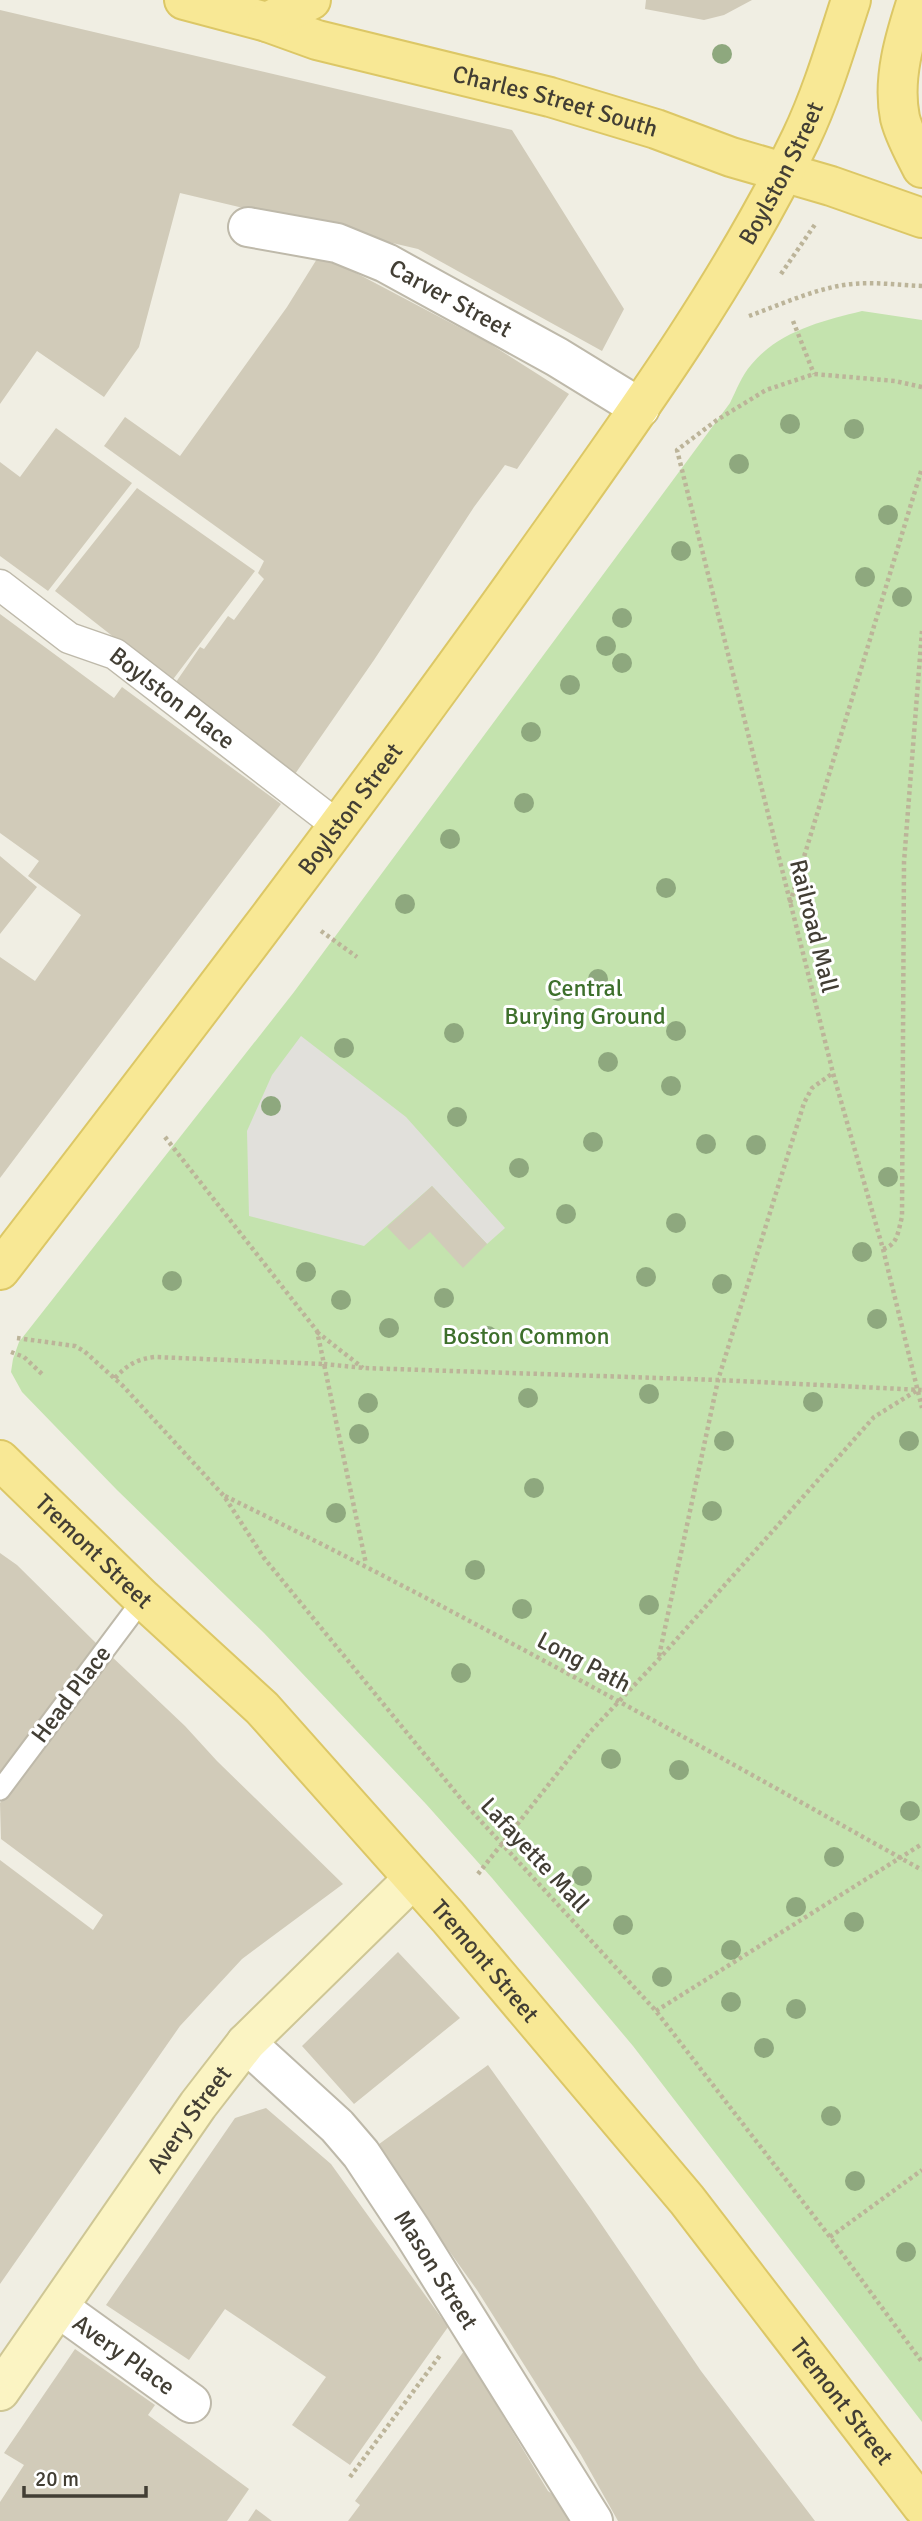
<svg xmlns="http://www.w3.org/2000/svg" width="922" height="2521" font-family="Signika,sans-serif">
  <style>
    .green { fill: #c4e3ae }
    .parking { fill: #e1e0db }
    .building { fill: #d1cbb9 }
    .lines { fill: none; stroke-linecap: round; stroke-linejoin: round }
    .service-casing { stroke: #beb9aa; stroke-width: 23 }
    .pedestrian-casing { stroke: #beb9aa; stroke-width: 33 }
    .minor-casing { stroke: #beb9aa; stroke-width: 42 }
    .secondary-casing { stroke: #cec695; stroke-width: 42 }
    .primary-casing { stroke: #dcc766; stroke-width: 42 }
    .path { stroke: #bcb499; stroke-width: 4.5; stroke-dasharray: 3.5 3.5; stroke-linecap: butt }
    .service { stroke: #fff; stroke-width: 19 }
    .pedestrian { stroke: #fff; stroke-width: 30 }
    .minor { stroke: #fff; stroke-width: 38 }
    .secondary { stroke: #fbf4c3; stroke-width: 38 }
    .primary { stroke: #f8e895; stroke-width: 38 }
    .tree { fill: #8ea87e }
    .labels { text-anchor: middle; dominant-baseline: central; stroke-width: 6; stroke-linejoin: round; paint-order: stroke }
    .street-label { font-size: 24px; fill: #423e34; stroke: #fff }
    .park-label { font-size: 24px; fill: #3d6f2b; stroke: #fff }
  </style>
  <rect width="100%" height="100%" fill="#f0eee3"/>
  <path class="green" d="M 862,311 L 922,320 L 922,2422 L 633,2046 L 492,1878 L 426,1804 L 264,1633 L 117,1490 L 22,1392 L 11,1372 L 13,1359 L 19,1342 L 294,992 L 730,403 C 736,391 742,375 751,365 C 779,331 822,321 862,311 Z"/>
  <path class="parking" d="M 301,1036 L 406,1117 L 505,1228 L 487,1244 L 432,1186 L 364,1246 L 249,1216 L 247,1131 L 272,1075 Z"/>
  <path class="building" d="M 646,0 L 752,0 L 724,15 L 704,20 L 645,9 Z
    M 0,10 L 512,130 L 624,309 L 602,351 L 418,249 L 180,193 L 139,347 L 104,397 L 37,351 L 0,404 Z
    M 320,254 L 487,342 L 569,394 L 517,469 L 505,465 L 474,507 L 374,660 L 295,774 L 174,685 L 200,647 L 204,649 L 228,616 L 234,620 L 264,579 L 258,573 L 264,561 L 104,446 L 125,417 L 180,456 L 287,307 Z
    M 56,428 L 132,483 L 48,591 L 0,556 L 0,462 L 20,477 Z
    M 137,488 L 255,571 L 171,682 L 55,591 Z
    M 0,614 L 114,698 L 122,687 L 281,804 L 0,1178 L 0,957 L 35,981 L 81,915 L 28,876 L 39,861 L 0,833 Z
    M 0,856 L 37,887 L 0,934 Z
    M 432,1186 L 487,1244 L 463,1268 L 430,1232 L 409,1250 L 387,1227 Z
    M 0,1553 L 17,1565 L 98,1645 L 0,1775 Z
    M 109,1654 L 185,1726 L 217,1761 L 343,1884 L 242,1959 L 180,2026 L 0,2284 L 0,1860 L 93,1930 L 103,1915 L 1,1839 L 0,1803 Z
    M 398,1952 L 460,2018 L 354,2104 L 302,2046 Z
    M 488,2065 L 591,2209 L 701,2371 L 815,2521 L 618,2521 L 581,2455 L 477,2290 L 375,2147 Z
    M 266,2108 L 331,2164 L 448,2327 L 350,2465 L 292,2425 L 326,2377 L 225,2309 L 189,2360 L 106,2305 L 235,2118 Z
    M 75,2349 L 155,2405 L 148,2415 L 249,2489 L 227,2521 L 0,2521 L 0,2502 L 24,2465 L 4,2453 Z
    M 464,2351 L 548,2491 L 588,2521 L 348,2521 L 360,2505 L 355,2501 Z
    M 256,2509 L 272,2521 L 248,2521 Z"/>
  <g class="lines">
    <defs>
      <path id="service" d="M 0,1790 L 143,1599"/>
      <g id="pedestrian">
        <path id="s1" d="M 0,585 L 69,638 L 115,654 L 338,826"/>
      </g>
      <g id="minor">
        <path id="s2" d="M 248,227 L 337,243 L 386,263 L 557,357 L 640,408"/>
        <path id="s3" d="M 246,2043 L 337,2126 L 361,2154 L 412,2231 L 593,2521"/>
        <path id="s4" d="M 59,2308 L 191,2403"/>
      </g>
      <g id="secondary">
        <path id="s5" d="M 0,2391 L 198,2105 L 246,2043 L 413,1879"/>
      </g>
      <g id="primary">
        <path id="s6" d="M 184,0 L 267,22 L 317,40 L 550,97 L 656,129 L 731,157 L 831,186 L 922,218"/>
        <path d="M 917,0 C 905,37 892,79 900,118 C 904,134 914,153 922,168"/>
        <path d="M 267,22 L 311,0"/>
        <path id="s7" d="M 0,1270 C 174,1044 348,817 514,585 C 616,441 724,297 801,138 C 822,94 836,46 851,0"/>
        <path id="s8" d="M 0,1460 L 143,1599 L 262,1708 L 448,1917 L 687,2200 L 922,2506"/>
      </g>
    </defs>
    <use href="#service" class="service-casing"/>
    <use href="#pedestrian" class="pedestrian-casing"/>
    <use href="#minor" class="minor-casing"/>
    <use href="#secondary" class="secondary-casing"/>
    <use href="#primary" class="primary-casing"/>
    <path class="path" d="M 781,274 L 816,223
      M 749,316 C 780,305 812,290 844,285 C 871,281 896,285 922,286
      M 793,321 L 814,374
      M 922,387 L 895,381 L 814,374 L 766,390 L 717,420 L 677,450 L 833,1073 L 883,1249 L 922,1408
      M 790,903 L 922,468
      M 321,931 L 357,957
      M 165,1137 L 317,1331 L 324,1364 L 364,1368 L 718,1380 L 922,1390
      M 883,1249 C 898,1245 898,1231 902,1217 L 904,862 L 922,631
      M 317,1332 L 363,1368
      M 17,1338 L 75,1346 L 84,1351 L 123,1386 L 224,1496 L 264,1558 L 466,1805 L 656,2011 L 830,2237 L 922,2362
      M 11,1352 L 24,1357 L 43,1375
      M 115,1378 C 127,1365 137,1359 155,1357 L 324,1364 L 366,1564
      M 225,1496 C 462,1612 692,1741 922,1870
      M 659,1656 L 718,1380 L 804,1103 L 812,1088 L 833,1073
      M 478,1874 L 590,1732 L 659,1659 L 874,1417 L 916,1391
      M 656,2011 L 922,1844
      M 830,2237 L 922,2170
      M 350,2477 L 441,2354"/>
    <use href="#service" class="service"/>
    <use href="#pedestrian" class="pedestrian"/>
    <use href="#minor" class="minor"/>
    <use href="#secondary" class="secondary"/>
    <use href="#primary" class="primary"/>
  </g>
  <g class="tree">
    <circle cx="722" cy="54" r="10"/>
    <circle cx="790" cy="424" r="10"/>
    <circle cx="854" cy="429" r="10"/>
    <circle cx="739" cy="464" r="10"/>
    <circle cx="888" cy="515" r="10"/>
    <circle cx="681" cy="551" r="10"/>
    <circle cx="865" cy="577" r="10"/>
    <circle cx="902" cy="597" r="10"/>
    <circle cx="622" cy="618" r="10"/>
    <circle cx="606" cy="646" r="10"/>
    <circle cx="622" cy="663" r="10"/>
    <circle cx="570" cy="685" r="10"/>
    <circle cx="531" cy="732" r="10"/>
    <circle cx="524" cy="803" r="10"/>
    <circle cx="450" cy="839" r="10"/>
    <circle cx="666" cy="888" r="10"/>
    <circle cx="405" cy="904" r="10"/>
    <circle cx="598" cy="979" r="10"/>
    <circle cx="558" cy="991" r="10"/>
    <circle cx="676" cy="1031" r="10"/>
    <circle cx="454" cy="1033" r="10"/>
    <circle cx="344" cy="1048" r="10"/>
    <circle cx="608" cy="1062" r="10"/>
    <circle cx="671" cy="1086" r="10"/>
    <circle cx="271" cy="1106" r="10"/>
    <circle cx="457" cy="1117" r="10"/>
    <circle cx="593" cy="1142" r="10"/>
    <circle cx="706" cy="1144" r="10"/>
    <circle cx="756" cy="1145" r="10"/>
    <circle cx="519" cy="1168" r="10"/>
    <circle cx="888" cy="1177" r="10"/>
    <circle cx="566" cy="1214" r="10"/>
    <circle cx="676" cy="1223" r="10"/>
    <circle cx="862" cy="1252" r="10"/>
    <circle cx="306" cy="1272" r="10"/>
    <circle cx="646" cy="1277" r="10"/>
    <circle cx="172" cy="1281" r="10"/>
    <circle cx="722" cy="1284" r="10"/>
    <circle cx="444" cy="1298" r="10"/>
    <circle cx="341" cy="1300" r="10"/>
    <circle cx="877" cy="1319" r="10"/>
    <circle cx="389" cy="1328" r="10"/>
    <circle cx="488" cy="1336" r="10"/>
    <circle cx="649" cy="1394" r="10"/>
    <circle cx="528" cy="1398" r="10"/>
    <circle cx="813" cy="1402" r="10"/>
    <circle cx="368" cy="1403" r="10"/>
    <circle cx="359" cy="1434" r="10"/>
    <circle cx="724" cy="1441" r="10"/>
    <circle cx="909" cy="1441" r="10"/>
    <circle cx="534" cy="1488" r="10"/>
    <circle cx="712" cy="1511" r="10"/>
    <circle cx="336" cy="1513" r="10"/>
    <circle cx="475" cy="1570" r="10"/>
    <circle cx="649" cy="1605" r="10"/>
    <circle cx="522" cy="1609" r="10"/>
    <circle cx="461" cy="1673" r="10"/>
    <circle cx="611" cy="1759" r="10"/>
    <circle cx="679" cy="1770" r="10"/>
    <circle cx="910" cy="1811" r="10"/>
    <circle cx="834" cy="1857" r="10"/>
    <circle cx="582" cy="1876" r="10"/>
    <circle cx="796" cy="1907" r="10"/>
    <circle cx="854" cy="1922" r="10"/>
    <circle cx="623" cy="1925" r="10"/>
    <circle cx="731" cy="1950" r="10"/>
    <circle cx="662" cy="1977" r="10"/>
    <circle cx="731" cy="2002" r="10"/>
    <circle cx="796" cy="2009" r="10"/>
    <circle cx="764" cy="2048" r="10"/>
    <circle cx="831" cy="2116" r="10"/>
    <circle cx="855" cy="2181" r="10"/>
    <circle cx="906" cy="2252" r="10"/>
  </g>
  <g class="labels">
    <g class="street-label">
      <text stroke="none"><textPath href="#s6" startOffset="385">Charles Street South</textPath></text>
      <text stroke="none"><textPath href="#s7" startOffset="1348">Boylston Street</textPath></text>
      <text stroke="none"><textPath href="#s2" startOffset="217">Carver Street</textPath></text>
      <text stroke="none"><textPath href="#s1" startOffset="208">Boylston Place</textPath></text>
      <text stroke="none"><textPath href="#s7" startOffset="579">Boylston Street</textPath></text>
      <text transform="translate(814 926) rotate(76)">Railroad Mall</text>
      <text stroke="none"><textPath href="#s8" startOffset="131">Tremont Street</textPath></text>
      <text transform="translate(584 1662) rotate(28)">Long Path</text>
      <text transform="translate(71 1694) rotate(-53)">Head Place</text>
      <text transform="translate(535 1855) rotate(47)">Lafayette Mall</text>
      <text stroke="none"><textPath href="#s8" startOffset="698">Tremont Street</textPath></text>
      <text stroke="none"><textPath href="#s5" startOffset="331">Avery Street</textPath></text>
      <text stroke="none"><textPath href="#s3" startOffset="298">Mason Street</textPath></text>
      <text stroke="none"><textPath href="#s4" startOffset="80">Avery Place</textPath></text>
      <text stroke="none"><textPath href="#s8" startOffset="1265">Tremont Street</textPath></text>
    </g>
    <g class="park-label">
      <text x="585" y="988">Central<tspan x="585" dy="28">Burying Ground</tspan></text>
      <text x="526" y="1336">Boston Common</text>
    </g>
  </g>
  <path d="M24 2486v10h122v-10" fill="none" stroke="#423e34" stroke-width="3.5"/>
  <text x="35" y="2486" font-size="21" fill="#423e34" stroke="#ffffff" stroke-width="5" paint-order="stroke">20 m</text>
</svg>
